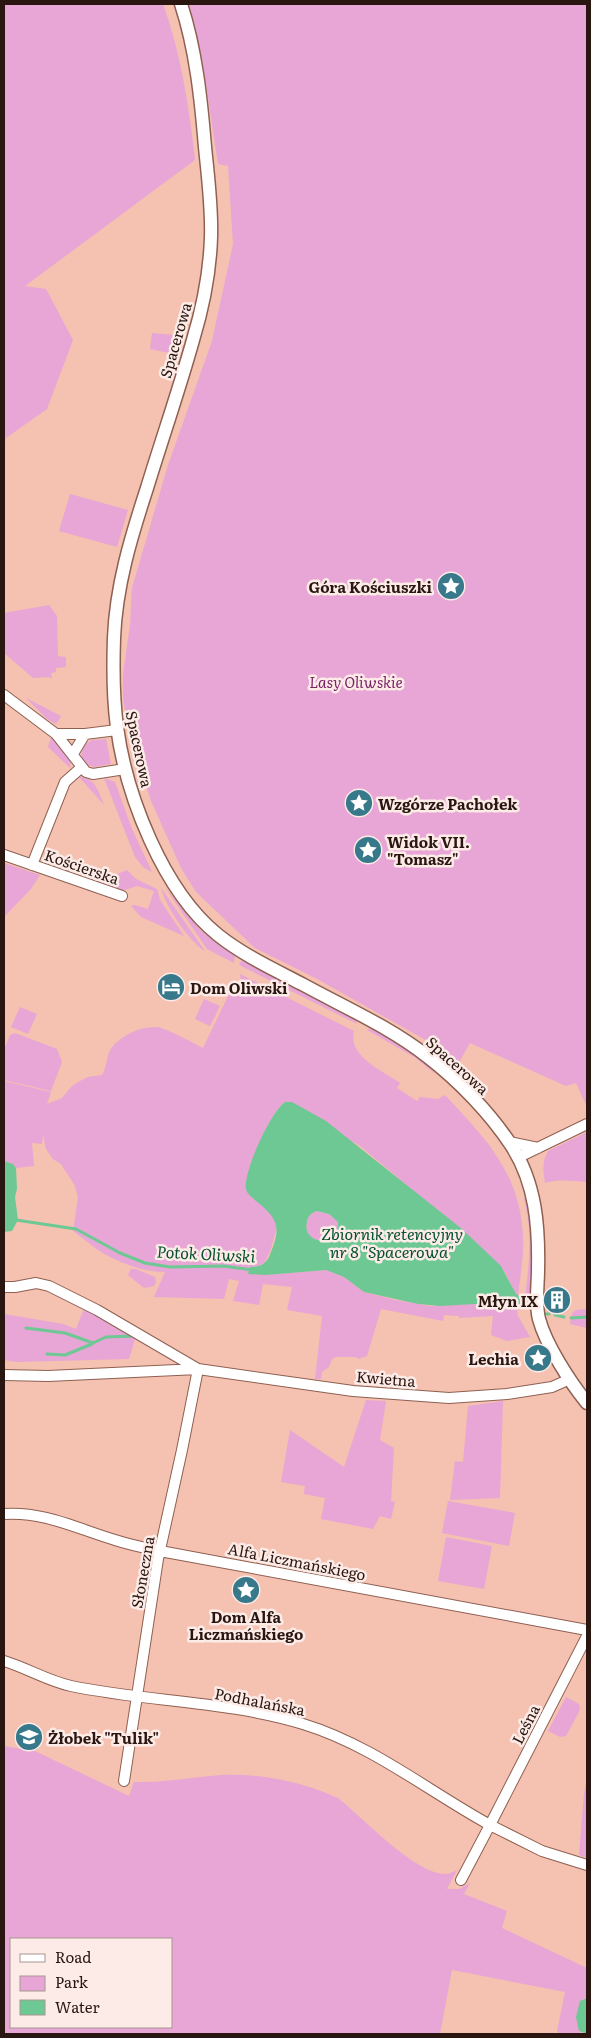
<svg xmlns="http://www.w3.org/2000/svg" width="591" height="2038" font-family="Literata,serif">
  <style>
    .green { fill: #e7a6d5; fill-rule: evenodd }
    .water { fill: #6dc894; fill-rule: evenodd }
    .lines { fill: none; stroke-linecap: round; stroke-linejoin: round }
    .stream { stroke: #6dc894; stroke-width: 3 }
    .minor-casing { stroke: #8e6052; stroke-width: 12 }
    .major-casing { stroke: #8e6052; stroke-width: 15 }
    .minor { stroke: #fff; stroke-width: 10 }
    .major { stroke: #fff; stroke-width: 12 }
    .labels { text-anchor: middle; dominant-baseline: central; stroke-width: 5; stroke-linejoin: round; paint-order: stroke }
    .street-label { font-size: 15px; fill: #291611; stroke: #fcebe6 }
    .poi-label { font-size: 15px; font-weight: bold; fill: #291611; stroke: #fcebe6; text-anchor: start }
    .park-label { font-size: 15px; font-style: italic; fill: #7a2268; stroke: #fcebe6 }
    .water-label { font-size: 16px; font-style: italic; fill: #05502f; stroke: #fcebe6 }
  </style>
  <rect width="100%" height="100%" fill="#f5c1b1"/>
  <path class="green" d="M 4,4 L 163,4 C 181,53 189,108 195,160 L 25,286 L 46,289 L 73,340 L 47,409 L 6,438 L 4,443 Z
    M 189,4 L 587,4 L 587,1107 L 576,1083 L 566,1086 L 470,1043 L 457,1066 L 438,1047 L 319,980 L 255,948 L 196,892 L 181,868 L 151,801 L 130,736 L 123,699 L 123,674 L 130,625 L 132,588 L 168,465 L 212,341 L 233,244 L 228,166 L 218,164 L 202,58 Z
    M 152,333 L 174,335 L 169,353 L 150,349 Z
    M 70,494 L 128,510 L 117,547 L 59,531 Z
    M 49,605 L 57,616 L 58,656 L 66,657 L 66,667 L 56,668 L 56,672 L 51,673 L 52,679 L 49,677 L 33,678 L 4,653 L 4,613 Z
    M 26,698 L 61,716 L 56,724 L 47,719 Z
    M 51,737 C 61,744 73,755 70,768 L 48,747 Z
    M 106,739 L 111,764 L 94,767 L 85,764 L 81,756 L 84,745 L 92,740 Z
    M 79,777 C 95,776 99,793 104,805 Z
    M 104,778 L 115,782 L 132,829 L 152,872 L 143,867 L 135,857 Z
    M 4,863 L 40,875 L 31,889 L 4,917 Z
    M 127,870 L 136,879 L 157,889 L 160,900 L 184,936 L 141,917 L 131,906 L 135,905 L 148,909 L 154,891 L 137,886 L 122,891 L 100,884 L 101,881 Z
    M 164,886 L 201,931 L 235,955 L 234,963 L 207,949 Z
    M 161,888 L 205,951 C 189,942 165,905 161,888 Z
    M 244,960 L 355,1019 L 357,1024 L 239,965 L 240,962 Z
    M 240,974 L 354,1031 C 347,1056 383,1071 400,1083 L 397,1088 L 417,1101 L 420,1097 L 438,1099 L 445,1095 C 486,1139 521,1174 523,1238 C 524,1257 520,1277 518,1296 L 516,1295 L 505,1272 L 397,1177 L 360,1146 L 285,1102 C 270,1111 247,1170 246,1187 L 273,1216 L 277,1227 L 271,1249 L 265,1262 L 259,1266 L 250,1267 L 248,1273 L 266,1275 L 326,1270 L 344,1277 L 364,1292 L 396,1300 L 430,1306 L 470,1304 L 517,1308 L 518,1316 L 530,1337 L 507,1341 L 491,1335 L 493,1316 L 459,1318 L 459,1316 L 444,1315 L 443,1321 L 381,1309 L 367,1356 L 358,1359 L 356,1357 L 336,1357 L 332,1359 L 329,1367 L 322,1372 L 321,1379 L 315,1379 L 322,1316 L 287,1310 L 292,1287 L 263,1284 L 259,1305 L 233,1301 L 239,1281 L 229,1279 L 224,1299 L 154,1297 L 165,1272 C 142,1272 117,1262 98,1250 C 89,1244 82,1237 73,1231 L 78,1197 L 75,1186 L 61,1164 L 53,1159 L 46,1149 L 43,1135 L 42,1144 L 32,1143 L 34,1166 L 16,1168 L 13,1164 L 4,1161 L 4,1081 L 51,1092 L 47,1104 L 62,1098 L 72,1086 L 80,1081 L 88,1077 L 102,1075 C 108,1066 105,1057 112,1047 C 122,1035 141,1026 157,1027 C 166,1028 193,1043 203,1048 L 231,990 L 240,995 L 242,987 Z
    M 204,999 L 220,1006 L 210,1026 L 195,1019 Z
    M 20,1007 L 37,1014 L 28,1034 L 11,1027 Z
    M 370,1028 C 388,1032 425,1061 436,1075 L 416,1058 L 367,1030 Z
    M 15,1033 L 57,1049 L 62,1062 L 51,1091 L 4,1080 L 4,1050 L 10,1035 Z
    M 587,1132 L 587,1182 C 571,1181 560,1179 545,1183 C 543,1171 542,1161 548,1151 Z
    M 524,1198 L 526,1199 C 533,1235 533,1269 530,1305 L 527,1303 L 525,1299 C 529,1263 533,1234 524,1198 Z
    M 317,1211 L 329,1214 L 338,1222 C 339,1251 301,1244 307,1222 C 308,1216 312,1213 317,1211 Z
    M 131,1269 L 136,1269 L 155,1277 L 156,1282 L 154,1286 L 144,1288 L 128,1275 Z
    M 85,1306 L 136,1336 L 129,1359 L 17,1362 L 4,1360 L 4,1314 L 63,1324 L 76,1329 Z
    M 587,1309 L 587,1328 L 570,1324 C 572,1310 572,1310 587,1309 Z
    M 366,1400 L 386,1401 L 380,1440 L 394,1448 L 391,1501 L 395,1502 L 391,1519 L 380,1516 L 373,1529 L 321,1519 L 325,1498 L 304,1494 L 305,1486 L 281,1482 L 290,1430 L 344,1467 Z
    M 503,1401 L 500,1498 L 450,1500 L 455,1461 L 463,1462 L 468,1406 Z
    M 448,1501 L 515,1513 L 509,1546 L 442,1533 Z
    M 446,1537 L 492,1546 L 484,1589 L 438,1581 Z
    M 566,1697 L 579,1704 L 580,1710 L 566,1736 L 560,1737 L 548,1731 Z
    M 4,1746 L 35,1751 L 129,1796 L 134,1782 C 164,1783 192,1777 222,1775 C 260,1773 303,1782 338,1798 C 362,1817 416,1875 446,1874 C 449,1874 453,1872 457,1870 L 447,1889 L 459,1889 L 470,1883 L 464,1894 L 507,1911 L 502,1928 L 587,1968 L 587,1998 L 583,1999 L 579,2031 L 583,2034 L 560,2034 L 557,2031 L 565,1992 L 452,1970 L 440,2034 L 4,2034 ZM 11,1939 L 171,1939 L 171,2027 L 11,2027 Z
    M 587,1778 L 587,1858 L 579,1855 L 584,1793 Z"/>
  <path class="water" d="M 285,1102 L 292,1102 L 326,1121 L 462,1229 L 501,1266 L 516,1294 L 525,1299 L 529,1305 L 529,1309 L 475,1304 L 440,1306 L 418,1304 L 364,1292 L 344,1277 L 326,1270 L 266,1275 L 248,1274 L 250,1267 C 258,1267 265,1265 269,1257 C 281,1228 280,1220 256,1201 C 252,1197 247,1194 246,1189 C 243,1172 271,1111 285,1102 ZM 317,1211 L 329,1214 L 338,1222 C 340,1250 301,1244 307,1222 C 308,1216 311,1213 317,1211 Z
    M 4,1161 L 13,1164 L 16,1168 L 17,1189 L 15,1197 L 18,1220 L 12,1231 L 4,1232 Z
    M 587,1998 L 587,2034 L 579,2031 L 576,2017 L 580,2001 Z"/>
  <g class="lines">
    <path class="stream" d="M 16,1220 L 76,1229 L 120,1253 L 145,1263 L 170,1267 L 223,1266 L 253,1270
      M 545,1314 L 549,1314
      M 555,1315 L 564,1317
      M 571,1318 L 587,1317
      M 26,1328 L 65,1333 L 93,1343 L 106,1337 L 134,1336
      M 47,1354 L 65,1355 L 92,1344"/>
    <defs>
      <path id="minor" d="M 4,695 L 56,734 L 86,772 L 93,774 L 125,769
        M 56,734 L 85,734 L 117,730
        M 73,754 L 85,734
        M 4,855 L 122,896
        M 32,865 L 65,782 L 82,767
        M 509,1142 L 538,1148
        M 519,1157 L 587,1124
        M 4,1287 L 15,1287 L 36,1283 L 49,1286 L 97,1310 L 198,1369 L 182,1450 L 158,1559 L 124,1781
        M 4,1375 L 48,1376 L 198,1369 L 353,1391 L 449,1398 L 507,1394 L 552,1387 L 570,1379
        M 4,1514 C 43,1511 78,1529 115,1540 C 130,1545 145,1548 160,1551 L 587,1630
        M 4,1661 C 27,1668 48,1681 71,1686 C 148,1702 228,1701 303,1724 C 372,1745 428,1791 490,1825 L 587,1636
        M 461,1880 L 490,1825 L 542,1851 L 587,1865"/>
      <path id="major" d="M 181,4 C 196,50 201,99 205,147 C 208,177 212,207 211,237 C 210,271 203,307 193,340 C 179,390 162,439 147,488 C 131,537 116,586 114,638 C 113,667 113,698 117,727 C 126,795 163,891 218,935 C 243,955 273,969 302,984 C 344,1007 390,1027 428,1057 C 459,1081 490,1113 511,1145 C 536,1183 539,1227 538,1270 C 538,1286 535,1303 539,1319 C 546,1345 570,1382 587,1403"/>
    </defs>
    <use href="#minor" class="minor-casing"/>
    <use href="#major" class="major-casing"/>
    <use href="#minor" class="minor"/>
    <use href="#major" class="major"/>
  </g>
  <defs>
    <symbol id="sight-disc" viewBox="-11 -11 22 22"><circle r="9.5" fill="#37798b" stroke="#fcebe6"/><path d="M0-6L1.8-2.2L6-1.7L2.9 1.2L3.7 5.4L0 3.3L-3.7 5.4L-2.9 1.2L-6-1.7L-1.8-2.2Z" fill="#fff"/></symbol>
    <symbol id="hotel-disc" viewBox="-11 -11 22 22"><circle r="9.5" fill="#37798b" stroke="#fcebe6"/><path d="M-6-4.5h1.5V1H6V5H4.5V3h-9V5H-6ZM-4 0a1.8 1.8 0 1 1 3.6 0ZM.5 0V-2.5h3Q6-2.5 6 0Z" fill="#fff"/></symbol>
    <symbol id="building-disc" viewBox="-11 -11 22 22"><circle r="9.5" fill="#37798b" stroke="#fcebe6"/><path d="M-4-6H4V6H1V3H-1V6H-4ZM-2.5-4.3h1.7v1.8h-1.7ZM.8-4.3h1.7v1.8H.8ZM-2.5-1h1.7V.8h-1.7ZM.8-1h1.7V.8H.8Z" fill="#fff"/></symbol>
    <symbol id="school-disc" viewBox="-11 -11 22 22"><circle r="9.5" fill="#37798b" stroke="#fcebe6"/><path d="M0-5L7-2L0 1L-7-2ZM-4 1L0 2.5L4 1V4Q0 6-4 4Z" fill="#fff"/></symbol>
  </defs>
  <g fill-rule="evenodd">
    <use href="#sight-disc" x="435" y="570" width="32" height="32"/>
    <use href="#sight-disc" x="343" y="787" width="32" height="32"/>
    <use href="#sight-disc" x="352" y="834" width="32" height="32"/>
    <use href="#hotel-disc" x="155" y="971" width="32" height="32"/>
    <use href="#building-disc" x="541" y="1284" width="32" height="32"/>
    <use href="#sight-disc" x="522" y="1342" width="32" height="32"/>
    <use href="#sight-disc" x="230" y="1574" width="32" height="32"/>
    <use href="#school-disc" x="13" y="1721" width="32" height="32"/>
  </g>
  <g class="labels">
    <g class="street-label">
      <text transform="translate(175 340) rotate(-74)">Spacerowa</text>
      <text transform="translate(140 749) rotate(78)">Spacerowa</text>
      <text transform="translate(82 866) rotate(19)">Kościerska</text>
      <text transform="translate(458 1065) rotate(42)">Spacerowa</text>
      <text transform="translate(386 1378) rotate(5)">Kwietna</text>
      <text transform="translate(297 1561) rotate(11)">Alfa Liczmańskiego</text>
      <text transform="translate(142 1572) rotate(-80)">Słoneczna</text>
      <text transform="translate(260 1701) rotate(11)">Podhalańska</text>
      <text transform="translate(525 1724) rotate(-63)">Leśna</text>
    </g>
    <g class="poi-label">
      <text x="432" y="586" text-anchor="end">Góra Kościuszki</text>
      <text x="378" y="803">Wzgórze Pachołek</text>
      <text x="387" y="841">Widok VII.<tspan x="387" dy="17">"Tomasz"</tspan></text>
      <text x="190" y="987">Dom Oliwski</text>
      <text x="538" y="1300" text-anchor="end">Młyn IX</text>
      <text x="519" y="1358" text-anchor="end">Lechia</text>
      <text x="246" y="1616" text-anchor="middle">Dom Alfa<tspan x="246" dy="17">Liczmańskiego</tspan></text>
      <text x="48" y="1737">Żłobek "Tulik"</text>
    </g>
    <g class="park-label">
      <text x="356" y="681">Lasy Oliwskie</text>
    </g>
    <g class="water-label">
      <text x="392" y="1233">Zbiornik retencyjny<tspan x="392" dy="18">nr 8 "Spacerowa"</tspan></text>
      <text transform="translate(206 1253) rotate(3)">Potok Oliwski</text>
    </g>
  </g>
  <rect width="591" height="2038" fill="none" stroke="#291611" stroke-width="10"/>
  <rect x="10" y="1938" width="162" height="90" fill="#fcebe6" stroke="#a89691"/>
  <rect x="20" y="1954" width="25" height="8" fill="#ffffff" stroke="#a89691"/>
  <text x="55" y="1963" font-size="15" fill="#291611">Road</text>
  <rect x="20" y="1976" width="25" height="15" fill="#e7a6d5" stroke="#a89691"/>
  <text x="55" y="1988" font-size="15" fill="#291611">Park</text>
  <rect x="20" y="2000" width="25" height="15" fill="#6dc894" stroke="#a89691"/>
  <text x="55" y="2013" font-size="15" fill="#291611">Water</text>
</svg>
